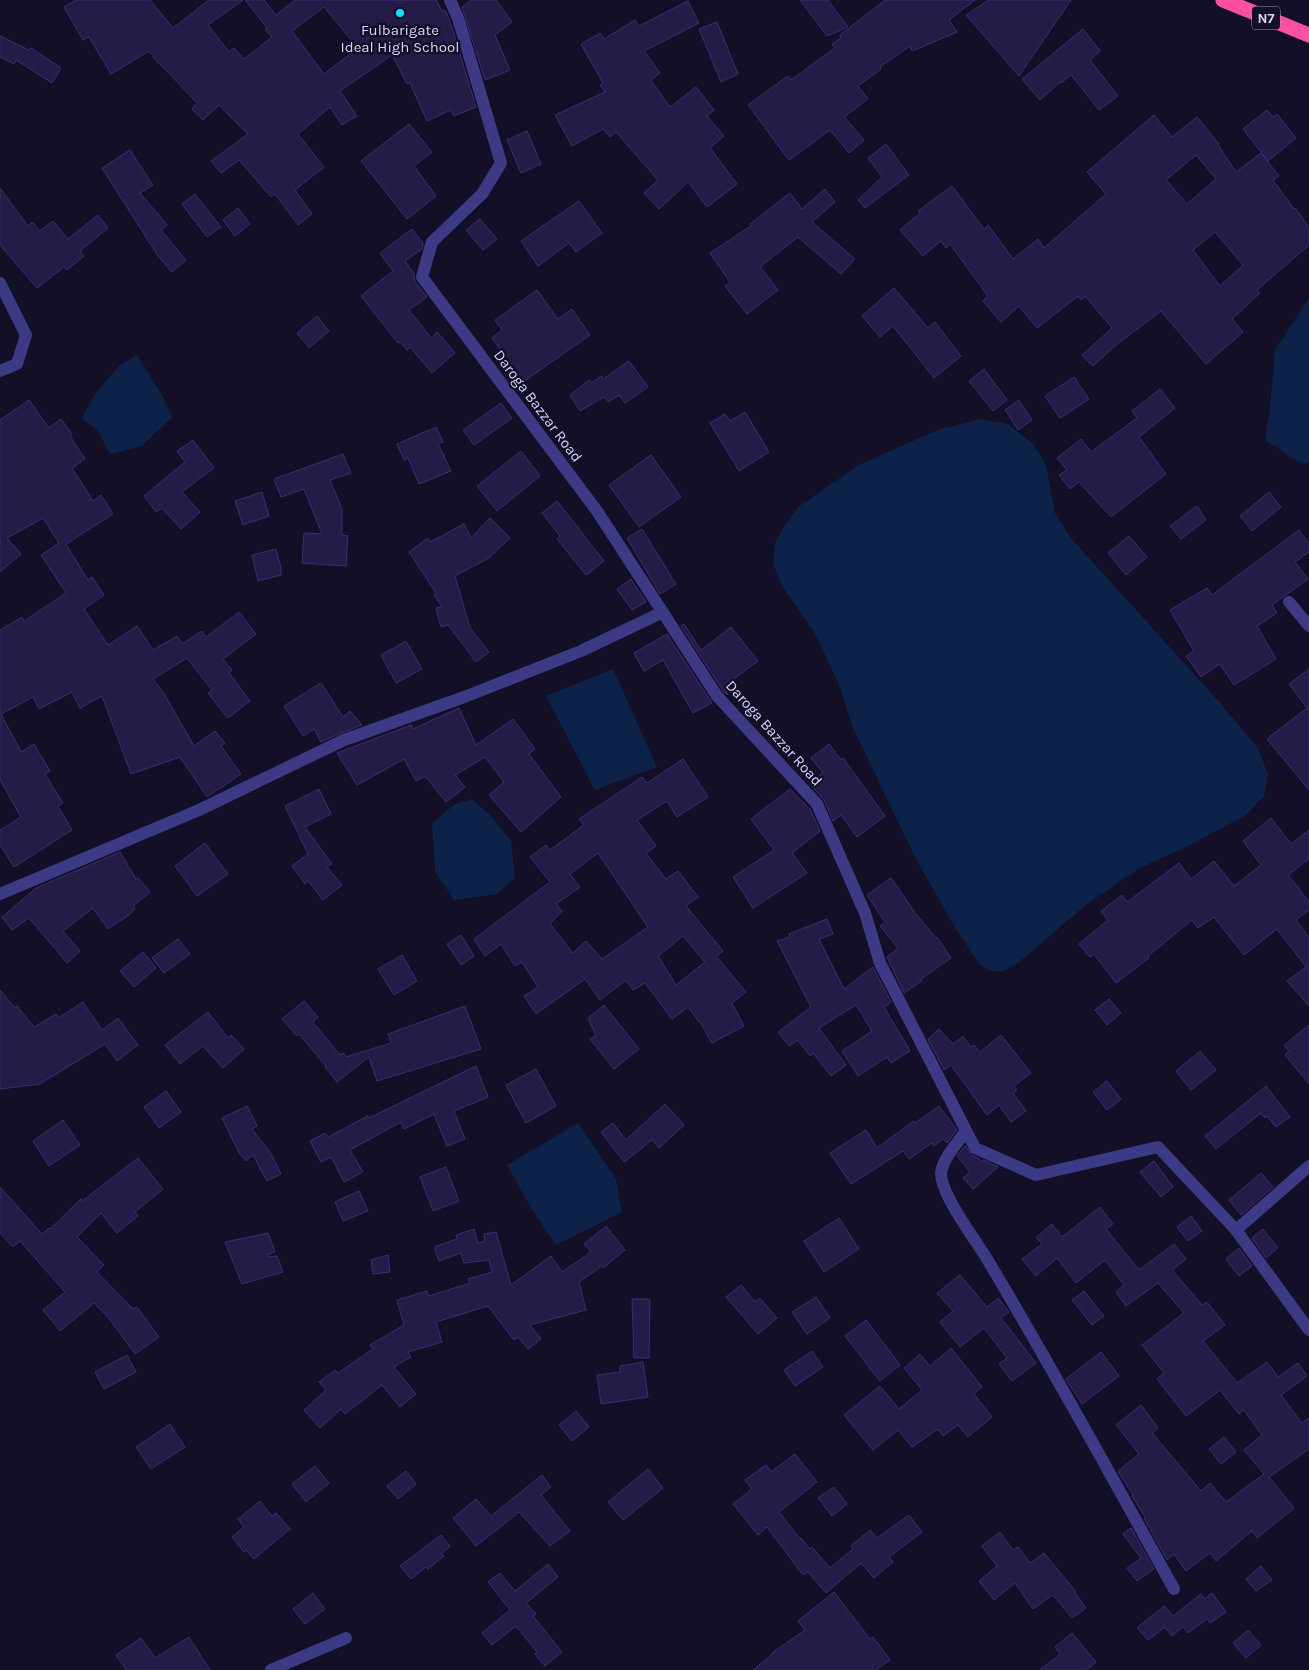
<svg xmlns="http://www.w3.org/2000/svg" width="1309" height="1670" font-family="Karla,sans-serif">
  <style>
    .water { fill: #0c2248 }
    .building { fill: #241b47; stroke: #3b2d73; fill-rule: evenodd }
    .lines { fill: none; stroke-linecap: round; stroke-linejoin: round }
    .minor { stroke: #3d3a85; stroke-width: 12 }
    .highway { stroke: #ff4fa3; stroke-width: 15 }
    .poi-dot { fill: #00e5ff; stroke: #130f26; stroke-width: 2 }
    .labels { text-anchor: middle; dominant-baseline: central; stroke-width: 5; stroke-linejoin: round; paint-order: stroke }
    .shield { fill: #130f26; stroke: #9e99be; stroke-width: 1 }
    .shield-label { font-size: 14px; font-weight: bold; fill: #d9d4ff }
    .poi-label { font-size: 15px; fill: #d9d4ff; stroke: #130f26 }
    .street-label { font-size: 15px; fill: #d9d4ff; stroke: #130f26 }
  </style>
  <rect width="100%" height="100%" fill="#130f26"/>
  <path class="water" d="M 1309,298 L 1309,462 L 1302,464 L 1265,440 L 1270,408 L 1275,350 Z
    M 137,355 L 163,397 L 172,417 L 142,446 L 110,454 L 97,429 L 82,419 L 82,417 L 95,394 L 120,365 Z
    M 981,419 L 1008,424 L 1033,444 L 1046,465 L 1055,513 L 1070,537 L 1221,704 L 1258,748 L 1268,774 L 1264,796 L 1246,815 L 1190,845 L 1140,868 L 1087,904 L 1018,963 L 1004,971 L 991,971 L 980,965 L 954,926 L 916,859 L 853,728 L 838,682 L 814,632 L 782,586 L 773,564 L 775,543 L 783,528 L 798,507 L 859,465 L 940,429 Z
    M 613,669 L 657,767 L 595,790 L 546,696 Z
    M 472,799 L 490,815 L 511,841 L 515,878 L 497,894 L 454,900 L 435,871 L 432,823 L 455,804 Z
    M 578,1123 L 616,1179 L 622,1212 L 556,1245 L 531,1208 L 507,1165 Z"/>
  <path class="building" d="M 76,0 L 150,0 L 173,28 L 209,0 L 243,0 L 208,25 L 229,52 L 234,48 L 244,59 L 272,37 L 265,30 L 267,28 L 245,0 L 264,0 L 276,15 L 295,0 L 436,0 L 442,11 L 445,10 L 450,21 L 476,107 L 454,116 L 451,110 L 427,121 L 410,83 L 407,84 L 392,55 L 340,91 L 357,116 L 342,125 L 330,107 L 298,134 L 324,167 L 295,190 L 312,214 L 298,225 L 275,194 L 271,197 L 239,160 L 221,173 L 211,161 L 248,134 L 219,105 L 203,120 L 192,109 L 197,103 L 159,63 L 158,63 L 149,51 L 111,74 L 89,37 L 83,40 L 64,7 ZM 324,7 L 358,48 L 324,74 L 292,31 Z
    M 471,0 L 496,0 L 512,22 L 495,35 L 510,70 L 485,80 L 462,7 Z
    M 800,0 L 828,0 L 848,27 L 827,36 Z
    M 885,0 L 975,0 L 949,20 L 957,32 L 912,51 L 910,46 L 880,67 L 881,69 L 858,86 L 868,99 L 844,117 L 864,140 L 849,153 L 830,130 L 789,160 L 748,105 L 788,76 L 791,80 L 835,48 L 832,44 L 841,38 L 840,35 Z
    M 989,0 L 1071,0 L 1019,76 L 966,15 Z
    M 688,1 L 699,23 L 644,51 L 660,73 L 651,80 L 670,107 L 696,87 L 714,110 L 707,116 L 724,136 L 710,148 L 737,184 L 707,207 L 688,182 L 659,209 L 644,193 L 658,180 L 616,132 L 610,137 L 603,129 L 572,146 L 555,115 L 605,92 L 600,85 L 603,83 L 581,44 L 600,33 L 604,39 L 635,20 L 639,26 Z
    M 717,22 L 738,74 L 721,82 L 699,29 Z
    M 1083,29 L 1100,51 L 1090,60 L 1118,96 L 1099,110 L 1071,75 L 1061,83 L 1060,82 L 1040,100 L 1022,79 Z
    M 0,36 L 29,50 L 31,48 L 61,68 L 52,83 L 16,60 L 14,64 L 0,57 Z
    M 1267,110 L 1273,117 L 1277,114 L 1296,138 L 1268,161 L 1243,129 Z
    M 1154,115 L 1172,137 L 1197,117 L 1219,144 L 1218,145 L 1236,172 L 1261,153 L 1279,176 L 1273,180 L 1294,209 L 1295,208 L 1309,227 L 1309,245 L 1257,290 L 1260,293 L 1232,319 L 1243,332 L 1206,364 L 1161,311 L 1116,345 L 1093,366 L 1082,355 L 1112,328 L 1085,296 L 1081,300 L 1078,296 L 1037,328 L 1019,306 L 1001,322 L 983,301 L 988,296 L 950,244 L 946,248 L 941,241 L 923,256 L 900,230 L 920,213 L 918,211 L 952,186 L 984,229 L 988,225 L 1013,259 L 1038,239 L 1044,248 L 1106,194 L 1087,172 ZM 1196,155 L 1216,179 L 1187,204 L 1166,180 ZM 1215,232 L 1243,265 L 1220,286 L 1193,250 Z
    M 409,124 L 432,152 L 414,166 L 436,196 L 407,219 L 361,161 Z
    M 527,131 L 541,164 L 521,173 L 507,140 Z
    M 886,144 L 909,175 L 865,208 L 858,200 L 882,177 L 868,158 Z
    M 130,150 L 153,185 L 140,193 L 167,225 L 161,230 L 186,260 L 172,272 L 158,256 L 102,168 Z
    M 0,188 L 28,226 L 32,222 L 40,231 L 53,221 L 68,239 L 98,215 L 108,228 L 80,251 L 84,256 L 67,270 L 64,267 L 37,288 L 0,245 Z
    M 825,189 L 835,202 L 812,222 L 855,259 L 841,274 L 798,237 L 760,267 L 778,290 L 747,314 L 725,286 L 730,282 L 710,253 L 751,226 L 750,224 L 790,193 L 802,209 Z
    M 195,194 L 221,227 L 207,237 L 182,204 Z
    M 579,201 L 602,233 L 576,252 L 569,243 L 538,266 L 521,241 Z
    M 238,208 L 250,224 L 235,236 L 223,220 Z
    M 480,219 L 497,239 L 483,250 L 466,230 Z
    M 412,229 L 423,243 L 422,249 L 405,261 L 414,274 L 415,282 L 427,297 L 409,310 L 431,338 L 437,332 L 455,353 L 432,373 L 410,347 L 407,350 L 400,342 L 398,343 L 361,296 L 393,271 L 380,253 Z
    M 894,288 L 928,328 L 935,322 L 961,356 L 934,378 L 893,326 L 880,337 L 862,316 Z
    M 537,290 L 558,319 L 572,309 L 590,335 L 523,382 L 492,338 L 502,330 L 495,320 Z
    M 317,316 L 329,331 L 309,348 L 297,333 Z
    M 629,361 L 648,387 L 625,403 L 619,395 L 608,402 L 604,397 L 580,411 L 570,395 L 589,380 L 591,383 L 602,376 L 603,379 Z
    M 984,369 L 1007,400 L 993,411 L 969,381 Z
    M 1074,377 L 1089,399 L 1060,418 L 1045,396 Z
    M 1160,389 L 1175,408 L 1139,437 L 1166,474 L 1111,517 L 1079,482 L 1070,489 L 1059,475 L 1067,470 L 1057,458 L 1081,439 L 1091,452 L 1137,418 L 1132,411 Z
    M 29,400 L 49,428 L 61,419 L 72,434 L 70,436 L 85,459 L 72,468 L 93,501 L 101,495 L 113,514 L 66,544 L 88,580 L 92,577 L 104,595 L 84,609 L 108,645 L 137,626 L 153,650 L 177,636 L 182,644 L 202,631 L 206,637 L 239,612 L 256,634 L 223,659 L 232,670 L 229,673 L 250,701 L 228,718 L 208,693 L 212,690 L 187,658 L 153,679 L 163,692 L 194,746 L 215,731 L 225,743 L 221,746 L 241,774 L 207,797 L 180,757 L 131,774 L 102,696 L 80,708 L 72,692 L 39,709 L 33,697 L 1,714 L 21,752 L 34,744 L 50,771 L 45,774 L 63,803 L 58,806 L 72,830 L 14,867 L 0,845 L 0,830 L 21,817 L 0,780 L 0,630 L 22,617 L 24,621 L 66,593 L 41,555 L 59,543 L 43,518 L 7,538 L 21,554 L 0,572 L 0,420 Z
    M 1019,400 L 1032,420 L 1018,430 L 1005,410 Z
    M 501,403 L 512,418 L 474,445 L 463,430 Z
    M 745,412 L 769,452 L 739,471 L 710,423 L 725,414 L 730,421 Z
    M 436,427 L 443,442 L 438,444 L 451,471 L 419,484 L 408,458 L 404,460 L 397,444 Z
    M 193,440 L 214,468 L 182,492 L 200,512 L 181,529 L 162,508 L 156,512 L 144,496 L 185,462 L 177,451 Z
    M 521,451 L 540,476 L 497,511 L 477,486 Z
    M 343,454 L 351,473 L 330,480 L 342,509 L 342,535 L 348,536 L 346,566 L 302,563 L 304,533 L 322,534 L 304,489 L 281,497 L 274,479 Z
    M 651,455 L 681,497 L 639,527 L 609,485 Z
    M 262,492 L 269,516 L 243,525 L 235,501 Z
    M 1269,492 L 1281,507 L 1252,531 L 1240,516 Z
    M 557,501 L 604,561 L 586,575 L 557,539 L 560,536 L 542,513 Z
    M 1197,506 L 1206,520 L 1181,539 L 1170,526 Z
    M 490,518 L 510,538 L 489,558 L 455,576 L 470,628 L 489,652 L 476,662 L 448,625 L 441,627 L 436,608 L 442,607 L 434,594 L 436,593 L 409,552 L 428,538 L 430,542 L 464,524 L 471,538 Z
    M 642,529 L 676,584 L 660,594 L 627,538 Z
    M 1299,530 L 1309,544 L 1309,552 L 1295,562 L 1308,579 L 1272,605 L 1277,613 L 1257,626 L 1276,659 L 1234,685 L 1220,664 L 1201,677 L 1186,656 L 1194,651 L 1170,610 L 1207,588 L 1212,595 Z
    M 1129,536 L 1147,557 L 1126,575 L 1108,553 Z
    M 276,549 L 281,568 L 281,575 L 258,581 L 252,555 Z
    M 631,579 L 646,602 L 632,610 L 617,589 Z
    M 684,624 L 701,650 L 731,627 L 758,661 L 723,687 L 728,695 L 723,691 L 681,626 Z
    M 667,634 L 712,703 L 693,713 L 663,660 L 644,671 L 634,653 Z
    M 406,641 L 422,669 L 396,683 L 381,655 Z
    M 1309,669 L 1309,790 L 1267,739 L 1307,708 L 1289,684 Z
    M 321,683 L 343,717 L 350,711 L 362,725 L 341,733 L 321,742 L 314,729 L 303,736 L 284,706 Z
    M 459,708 L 476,745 L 513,719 L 535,749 L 529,754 L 561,797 L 521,832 L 489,795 L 504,782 L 485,757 L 455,775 L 465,787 L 446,802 L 425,776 L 416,781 L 404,759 L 357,785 L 337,753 L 411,725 L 413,729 Z
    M 829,744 L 841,760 L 843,758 L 885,816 L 857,837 L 841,815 L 833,821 L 824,800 L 809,783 L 823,773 L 811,758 Z
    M 683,759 L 708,797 L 677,817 L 667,801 L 637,820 L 656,846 L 646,853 L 666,879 L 678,871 L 698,897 L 686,906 L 723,951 L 716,956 L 746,992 L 732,1003 L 744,1026 L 712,1043 L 703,1027 L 688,1007 L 672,1019 L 645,983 L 633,990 L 626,980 L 600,1000 L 585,979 L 536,1014 L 524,996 L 538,987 L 522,962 L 515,966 L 501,944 L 485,956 L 474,939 L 550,882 L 530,857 L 546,845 L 550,850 L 584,825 L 579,819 L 642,777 L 647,783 ZM 598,853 L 648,927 L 602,959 L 586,941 L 573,953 L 550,924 L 562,911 L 556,904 L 580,887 L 570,874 ZM 683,936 L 705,962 L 676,985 L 658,956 Z
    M 319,789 L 331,814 L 305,827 L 332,864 L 327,867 L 342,885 L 323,900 L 308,881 L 305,884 L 292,866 L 308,854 L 285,806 Z
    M 790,789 L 810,809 L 820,831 L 792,853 L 807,873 L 753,908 L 733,877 L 774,850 L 751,819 Z
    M 1271,818 L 1291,844 L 1309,830 L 1309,859 L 1288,875 L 1309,902 L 1309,910 L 1296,920 L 1309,938 L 1309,1006 L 1287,981 L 1306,967 L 1277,929 L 1244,955 L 1214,917 L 1198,928 L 1192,920 L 1148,956 L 1149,958 L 1116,983 L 1094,954 L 1090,957 L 1079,944 L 1108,920 L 1101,911 L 1122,895 L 1127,902 L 1179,863 L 1191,879 L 1214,861 L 1234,886 L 1261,865 L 1243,841 Z
    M 205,843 L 228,874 L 197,896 L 175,866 Z
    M 120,852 L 136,879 L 138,878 L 150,892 L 133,906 L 135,908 L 129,915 L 108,929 L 93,908 L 63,931 L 80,951 L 67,963 L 29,918 L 12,930 L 2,917 L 36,888 Z
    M 891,878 L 916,914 L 936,938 L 937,937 L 951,958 L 921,979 L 922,981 L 904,993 L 887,957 L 898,948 L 880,926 L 885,922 L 867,895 Z
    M 827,919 L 833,934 L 819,939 L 844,989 L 873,967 L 891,1002 L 884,1007 L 910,1051 L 891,1063 L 887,1057 L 858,1076 L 842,1051 L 872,1031 L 856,1005 L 819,1028 L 846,1065 L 831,1076 L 813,1053 L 810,1056 L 798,1040 L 789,1046 L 778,1032 L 811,1007 L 777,941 L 790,937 L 789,934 Z
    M 461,935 L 474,956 L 461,965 L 447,944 Z
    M 178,939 L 190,954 L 164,973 L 152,958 Z
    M 143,952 L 156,968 L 134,987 L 120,971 Z
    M 402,955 L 417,981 L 394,995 L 378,969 Z
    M 0,990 L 15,1008 L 17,1006 L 34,1027 L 56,1014 L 58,1018 L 83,1002 L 102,1030 L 118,1018 L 138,1045 L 117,1061 L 105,1044 L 40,1084 L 0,1089 Z
    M 1109,999 L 1121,1013 L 1107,1025 L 1095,1010 Z
    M 304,1001 L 318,1017 L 313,1022 L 340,1055 L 343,1053 L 346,1057 L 391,1043 L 388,1034 L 465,1006 L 481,1049 L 377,1081 L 369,1057 L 337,1082 L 325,1067 L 326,1066 L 299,1034 L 297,1036 L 282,1019 Z
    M 604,1005 L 639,1049 L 614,1069 L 590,1039 L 596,1036 L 588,1018 Z
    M 208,1012 L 228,1038 L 231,1035 L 244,1049 L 223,1068 L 203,1046 L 180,1064 L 165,1045 Z
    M 1309,1025 L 1309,1084 L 1285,1055 L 1289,1051 L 1284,1045 Z
    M 939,1029 L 953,1044 L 963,1036 L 971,1047 L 974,1045 L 980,1052 L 1001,1035 L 1031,1073 L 1014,1086 L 1017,1090 L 1013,1093 L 1026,1111 L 1011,1122 L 999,1105 L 987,1115 L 951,1065 L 944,1070 L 928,1039 Z
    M 1200,1051 L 1216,1070 L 1191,1090 L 1176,1071 Z
    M 476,1066 L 488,1097 L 454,1111 L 465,1139 L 447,1146 L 434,1114 L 404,1129 L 401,1122 L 350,1150 L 363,1172 L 344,1182 L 331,1157 L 321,1162 L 310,1141 L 325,1133 L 328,1137 L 368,1116 L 369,1118 Z
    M 536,1069 L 556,1106 L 526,1123 L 506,1085 Z
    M 1107,1081 L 1121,1099 L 1107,1110 L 1093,1092 Z
    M 1266,1086 L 1290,1117 L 1276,1127 L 1267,1116 L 1265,1118 L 1261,1113 L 1216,1149 L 1205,1136 Z
    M 166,1091 L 181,1112 L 159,1128 L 144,1107 Z
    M 665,1104 L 684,1125 L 659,1148 L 652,1140 L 624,1162 L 601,1132 L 613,1123 L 626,1140 Z
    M 247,1106 L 257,1126 L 252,1129 L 270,1152 L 281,1174 L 267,1181 L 253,1155 L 246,1161 L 239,1153 L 222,1118 Z
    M 939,1106 L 957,1130 L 947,1143 L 943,1139 L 934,1146 L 932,1143 L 909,1159 L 903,1151 L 851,1184 L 830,1153 L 866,1130 L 877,1148 L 914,1121 L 915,1123 Z
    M 63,1120 L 80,1145 L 49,1166 L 33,1141 Z
    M 965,1146 L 972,1155 L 979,1159 L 982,1162 L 983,1160 L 998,1167 L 973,1189 L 963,1178 L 970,1172 L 957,1156 Z
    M 138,1158 L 163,1189 L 135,1212 L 138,1216 L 117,1233 L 101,1213 L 77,1237 L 104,1265 L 97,1272 L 133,1309 L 137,1307 L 159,1337 L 135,1354 L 108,1317 L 94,1303 L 60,1331 L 43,1310 L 65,1292 L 20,1241 L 13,1247 L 0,1233 L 0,1187 L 42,1234 L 49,1228 L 50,1229 L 81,1199 L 82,1201 Z
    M 1154,1161 L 1173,1187 L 1161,1197 L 1140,1172 Z
    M 446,1167 L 459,1201 L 433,1211 L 420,1177 Z
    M 1261,1173 L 1273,1187 L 1241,1215 L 1229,1200 Z
    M 359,1191 L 368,1211 L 343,1221 L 335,1202 Z
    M 1100,1207 L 1113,1224 L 1106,1229 L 1139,1270 L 1174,1244 L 1186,1259 L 1172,1270 L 1202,1305 L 1207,1302 L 1225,1325 L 1203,1341 L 1237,1383 L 1267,1362 L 1278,1377 L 1298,1363 L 1307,1376 L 1281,1395 L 1302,1423 L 1309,1418 L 1309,1449 L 1269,1477 L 1294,1508 L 1257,1538 L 1252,1531 L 1216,1561 L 1210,1553 L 1186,1571 L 1174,1554 L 1167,1560 L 1144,1518 L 1145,1517 L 1132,1496 L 1133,1495 L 1118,1471 L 1139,1454 L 1116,1425 L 1141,1405 L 1158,1428 L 1152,1433 L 1201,1491 L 1210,1483 L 1226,1502 L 1264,1474 L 1244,1450 L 1262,1435 L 1244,1410 L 1239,1414 L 1220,1390 L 1186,1416 L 1157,1379 L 1164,1373 L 1142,1345 L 1184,1313 L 1158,1283 L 1126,1306 L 1116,1292 L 1124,1285 L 1105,1260 L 1076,1283 L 1057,1258 L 1036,1276 L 1022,1259 L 1042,1244 L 1036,1237 L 1052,1224 L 1062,1237 Z
    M 1191,1216 L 1202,1231 L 1188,1241 L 1177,1227 Z
    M 839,1218 L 859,1249 L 824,1272 L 804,1241 Z
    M 606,1226 L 625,1250 L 603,1268 L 602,1266 L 579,1282 L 586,1310 L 530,1325 L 541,1339 L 528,1349 L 518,1337 L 514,1340 L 488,1306 L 436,1322 L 442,1342 L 408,1352 L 411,1357 L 394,1367 L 416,1394 L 400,1407 L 382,1385 L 345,1414 L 341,1409 L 320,1428 L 304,1410 L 326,1390 L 319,1382 L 335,1370 L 338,1373 L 373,1349 L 370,1345 L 404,1325 L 397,1300 L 427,1291 L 429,1296 L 470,1283 L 468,1279 L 492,1272 L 489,1260 L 464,1263 L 461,1253 L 439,1261 L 434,1247 L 457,1239 L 456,1235 L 474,1229 L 478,1243 L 485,1241 L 484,1234 L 496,1232 L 511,1285 L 551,1256 L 562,1272 L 591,1252 L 584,1244 Z
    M 1263,1229 L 1278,1248 L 1266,1258 L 1252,1238 Z
    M 268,1233 L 275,1252 L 267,1255 L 268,1257 L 277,1256 L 283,1272 L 242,1284 L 225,1242 Z
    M 1239,1248 L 1252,1266 L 1239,1276 L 1226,1259 Z
    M 388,1255 L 390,1272 L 373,1274 L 371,1260 Z
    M 960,1275 L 987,1307 L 998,1298 L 1009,1312 L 1001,1318 L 1036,1363 L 1012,1381 L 999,1364 L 1007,1358 L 984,1328 L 960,1347 L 940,1322 L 953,1311 L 937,1293 Z
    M 741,1285 L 755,1302 L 760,1298 L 777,1318 L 758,1334 L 726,1297 Z
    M 1084,1291 L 1104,1316 L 1092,1325 L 1072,1300 Z
    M 816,1297 L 830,1318 L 807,1334 L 792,1312 Z
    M 632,1299 L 650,1299 L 649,1358 L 634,1358 Z
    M 866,1320 L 900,1365 L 880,1381 L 845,1336 Z
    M 951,1348 L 982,1387 L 974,1394 L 992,1417 L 968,1437 L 958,1425 L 943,1436 L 938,1429 L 912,1447 L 898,1430 L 873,1450 L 844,1415 L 880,1386 L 899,1409 L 922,1390 L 904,1368 L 920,1354 L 930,1366 Z
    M 812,1351 L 823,1367 L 795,1386 L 784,1370 Z
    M 1101,1352 L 1119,1376 L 1082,1404 L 1066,1379 Z
    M 127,1355 L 136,1372 L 104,1389 L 95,1372 Z
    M 643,1362 L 648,1397 L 601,1404 L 597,1375 L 620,1372 L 620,1366 Z
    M 576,1411 L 589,1427 L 572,1441 L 559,1425 Z
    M 170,1424 L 185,1447 L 151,1469 L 136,1447 Z
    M 1224,1437 L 1236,1452 L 1221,1464 L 1209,1449 Z
    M 795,1454 L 817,1482 L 779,1512 L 800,1539 L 801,1538 L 810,1549 L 812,1547 L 830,1568 L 853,1549 L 851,1546 L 870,1530 L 877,1538 L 909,1515 L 922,1532 L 889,1557 L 893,1562 L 874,1578 L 861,1563 L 826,1593 L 808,1572 L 803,1575 L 767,1527 L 758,1535 L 733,1504 L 752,1489 L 745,1480 L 766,1465 L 771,1472 Z
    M 315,1466 L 329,1483 L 306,1502 L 292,1484 Z
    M 648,1469 L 663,1488 L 623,1520 L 608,1502 Z
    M 406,1471 L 416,1484 L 398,1499 L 387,1486 Z
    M 542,1475 L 551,1487 L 541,1495 L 570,1531 L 550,1546 L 519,1512 L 476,1546 L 453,1518 L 476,1499 L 491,1516 Z
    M 834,1487 L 847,1504 L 832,1516 L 818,1498 Z
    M 260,1501 L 272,1516 L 276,1513 L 290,1529 L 254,1559 L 246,1550 L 244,1552 L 232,1537 L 244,1527 L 238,1519 Z
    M 1131,1528 L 1154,1569 L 1137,1581 L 1127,1568 L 1141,1558 L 1123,1534 Z
    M 1000,1532 L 1013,1550 L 1018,1547 L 1030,1563 L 1044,1553 L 1076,1592 L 1075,1593 L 1086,1608 L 1072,1618 L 1053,1595 L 1033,1609 L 1015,1583 L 994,1600 L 979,1581 L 997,1566 L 982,1546 Z
    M 441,1535 L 450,1546 L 441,1554 L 444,1556 L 428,1569 L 426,1567 L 411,1579 L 400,1566 Z
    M 548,1564 L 558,1577 L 526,1603 L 536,1614 L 533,1616 L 562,1652 L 545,1666 L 535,1654 L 537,1652 L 516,1626 L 492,1645 L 482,1633 L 510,1610 L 488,1582 L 500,1573 L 515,1591 Z
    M 1261,1566 L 1272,1580 L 1256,1591 L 1246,1579 Z
    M 834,1592 L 870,1639 L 873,1637 L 890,1660 L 876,1670 L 753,1670 L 773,1654 L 772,1653 L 805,1630 L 798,1621 Z
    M 313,1593 L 325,1609 L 305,1624 L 293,1609 Z
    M 1212,1593 L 1226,1612 L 1210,1623 L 1207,1619 L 1188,1633 L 1183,1627 L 1172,1636 L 1165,1627 L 1148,1640 L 1137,1628 L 1164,1606 L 1173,1616 L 1201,1594 L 1204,1599 Z
    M 1248,1630 L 1261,1645 L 1246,1658 L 1233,1643 Z
    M 1072,1633 L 1096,1662 L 1087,1670 L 1040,1670 L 1060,1654 L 1055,1647 Z
    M 189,1637 L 210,1670 L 126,1670 L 116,1655 L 141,1638 L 155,1658 Z"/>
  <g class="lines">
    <path class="minor" d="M 450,0 L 458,18 L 501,163 L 482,194 L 432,242 L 422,277 L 597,511 L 717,696 L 817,804 L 865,913 L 880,963 L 975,1148 L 1036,1175 L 1158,1147 L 1236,1230 L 1309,1330
      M 0,283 L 26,335 L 17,364 L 0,371
      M 1289,602 L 1309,626
      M 0,894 L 199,810 L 344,740 L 467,696 L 581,651 L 663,612
      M 966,1131 C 958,1142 942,1160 941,1173 C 941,1195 975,1239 987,1259 C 1052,1367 1113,1479 1174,1589
      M 1236,1230 L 1309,1166
      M 271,1670 L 346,1638"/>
    <path class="highway" d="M 1223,0 L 1309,35"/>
  </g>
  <circle class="poi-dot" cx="400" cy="13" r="5"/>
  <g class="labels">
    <rect class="shield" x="1252" y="6.5" width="28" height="23" rx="4"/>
    <g class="shield-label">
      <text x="1266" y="18">N7</text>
    </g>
    <g class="poi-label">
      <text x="400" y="30">Fulbarigate<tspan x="400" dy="17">Ideal High School</tspan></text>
    </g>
    <g class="street-label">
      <text transform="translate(538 406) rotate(53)">Daroga Bazzar Road</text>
      <text transform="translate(774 733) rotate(48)">Daroga Bazzar Road</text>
    </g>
  </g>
</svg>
